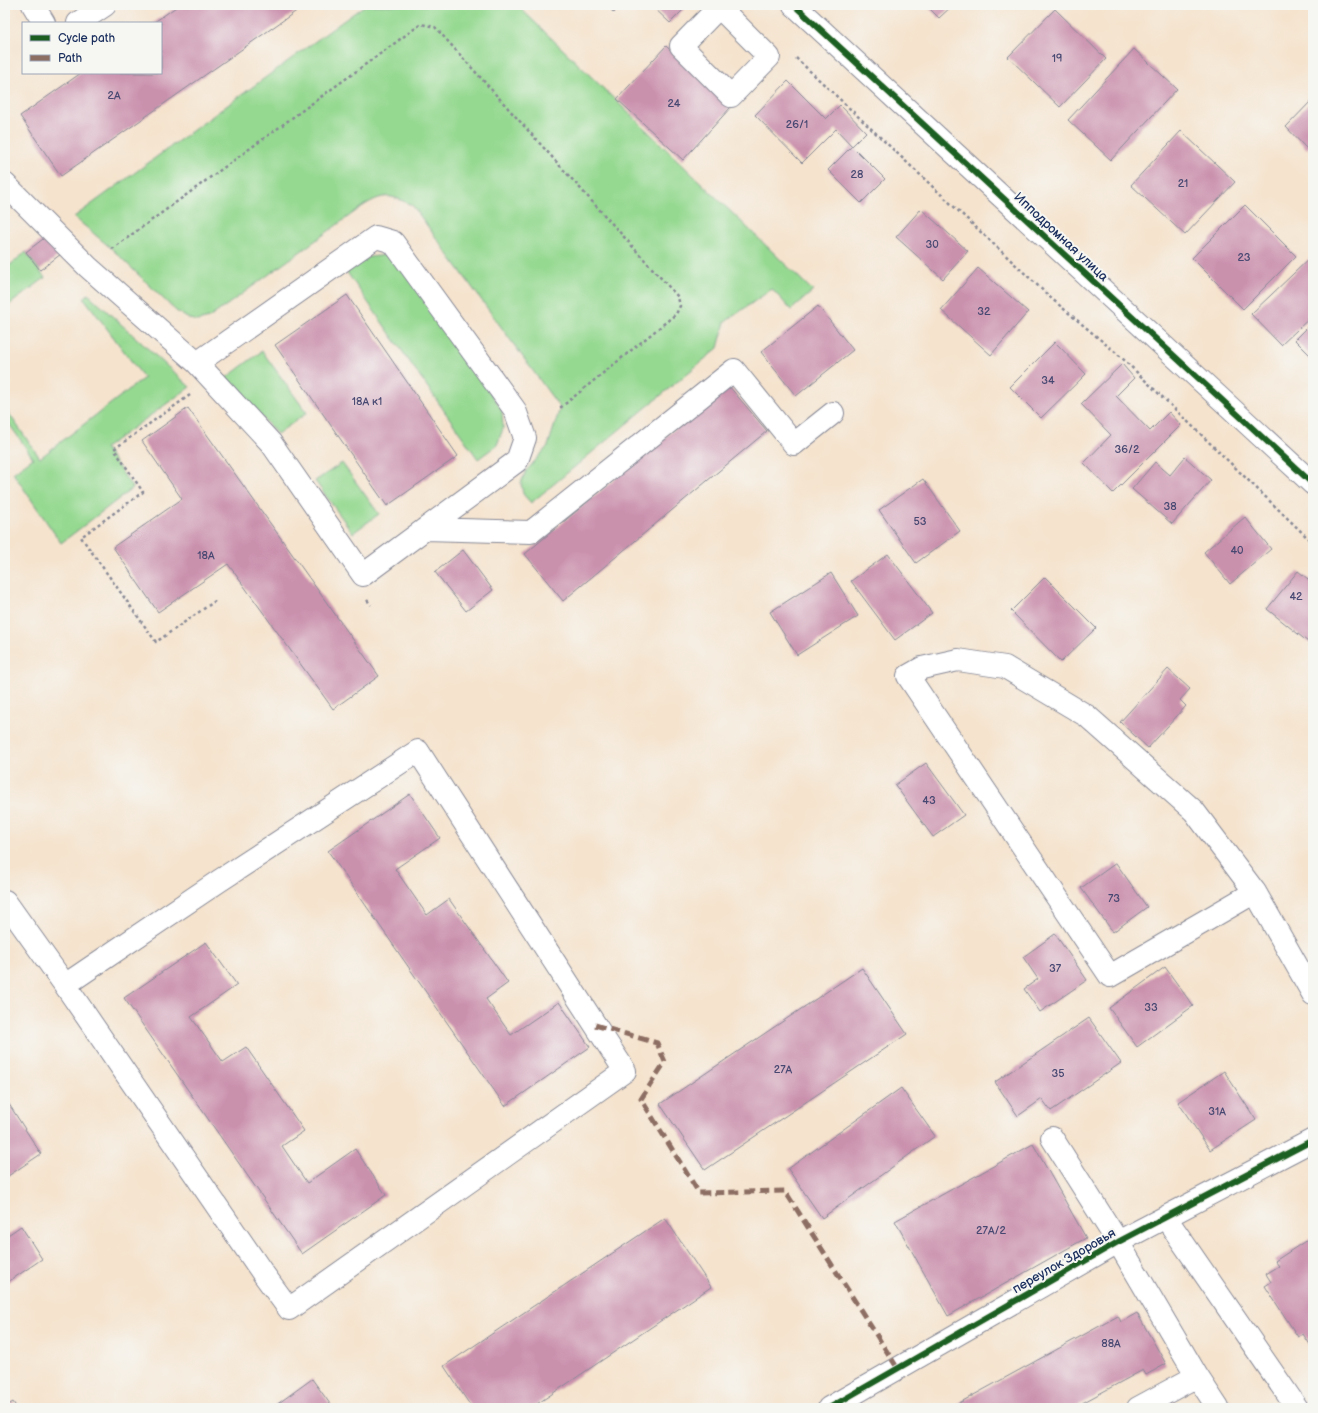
<svg xmlns="http://www.w3.org/2000/svg" width="1318" height="1413" font-family="'Balsamiq Sans',sans-serif">
  <style>
    .green { fill: #95d991; stroke: #588478 }
    .building { fill: #ca91ad }
    .lines { fill: none; stroke-linecap: round; stroke-linejoin: round }
    .minor-casing { stroke: #888996; stroke-width: 24 }
    .path { stroke: #888996; stroke-width: 2.5; stroke-dasharray: 3 3; stroke-linecap: butt }
    .minor { stroke: #fff; stroke-width: 22 }
    .quiet { stroke: #8d6e63; stroke-width: 5; stroke-dasharray: 10 5; stroke-linecap: butt }
    .cycleway-casing { stroke: #f6f6f2; stroke-width: 8 }
    .cycleway { stroke: #1b5e20; stroke-width: 6 }
    .labels { text-anchor: middle; dominant-baseline: central; stroke-width: 4; stroke-linejoin: round; paint-order: stroke }
    .number-label { font-size: 11px; fill: #474872 }
    .street-label { font-size: 13px; fill: #1b2f5e; stroke: #f6f6f2 }
  </style>
  <rect width="100%" height="100%" fill="#f6f6f2"/>
  <filter id="ink" filterUnits="userSpaceOnUse"><feTurbulence type="fractalNoise" baseFrequency=".025" numOctaves="2"/><feDisplacementMap in="SourceGraphic" scale="8" xChannelSelector="R" yChannelSelector="G"/><feConvolveMatrix kernelMatrix="1 2 1 2 8 2 1 2 1" color-interpolation-filters="sRGB"/></filter>
  <filter id="wash" filterUnits="userSpaceOnUse"><feTurbulence type="fractalNoise" baseFrequency=".012" numOctaves="4" result="noise"/><feDisplacementMap in="SourceGraphic" scale="16" xChannelSelector="R" yChannelSelector="G"/><feGaussianBlur stdDeviation="0.9" result="paint"/><feColorMatrix in="noise" values="0 0 0 0 0 0 0 0 0 0 0 0 0 0 0 0 0 1.4 0 .05"/><feComposite in="paint" operator="in"/></filter>
  <g filter="url(#wash)">
    <rect width="100%" height="100%" fill="#f5e3cd"/>
    <path class="green" d="M 365,5 L 517,5 L 813,291 L 791,310 L 772,289 L 725,322 L 718,348 L 531,503 L 523,494 L 521,483 L 526,471 L 548,446 L 560,408 L 413,206 C 391,194 384,193 363,206 L 209,318 L 198,321 L 189,319 L 176,311 L 112,249 L 74,217 Z
      M 26,252 L 45,278 L 5,308 L 5,269 Z
      M 387,255 L 401,264 L 502,410 L 503,429 L 497,445 L 478,459 L 346,271 L 369,257 Z
      M 88,294 L 190,387 L 105,448 L 133,488 L 61,543 L 13,473 L 33,458 L 5,418 L 5,408 L 40,458 L 144,378 L 84,298 Z
      M 262,351 L 307,413 L 277,434 L 226,378 Z
      M 342,463 L 379,514 L 353,533 L 315,481 Z"/>
    <g id="blocks">
      <path class="building" d="M 179,5 L 305,5 L 61,176 L 20,116 L 81,73 L 161,73 L 161,23 L 153,23 Z
        M 606,5 L 621,5 L 614,13 Z
        M 651,5 L 688,5 L 670,23 Z
        M 926,5 L 953,5 L 939,18 Z
        M 1055,9 L 1106,59 L 1060,107 L 1008,57 Z
        M 666,46 L 731,107 L 683,160 L 617,99 Z
        M 1134,49 L 1177,89 L 1111,160 L 1068,120 Z
        M 788,81 L 826,119 L 840,105 L 866,132 L 852,146 L 836,129 L 802,163 L 755,115 Z
        M 1313,99 L 1313,143 L 1307,149 L 1286,127 Z
        M 1181,131 L 1235,182 L 1185,235 L 1131,185 Z
        M 852,146 L 885,179 L 861,203 L 828,170 Z
        M 1245,205 L 1296,256 L 1243,309 L 1192,258 Z
        M 921,209 L 968,251 L 943,279 L 896,237 Z
        M 47,236 L 61,254 L 40,270 L 26,252 Z
        M 1313,255 L 1313,315 L 1281,345 L 1251,314 Z
        M 978,268 L 1028,312 L 991,355 L 941,310 Z
        M 347,295 L 458,456 L 387,506 L 275,345 Z
        M 818,306 L 853,350 L 796,396 L 761,352 Z
        M 1313,322 L 1313,358 L 1295,340 Z
        M 1055,342 L 1086,374 L 1041,418 L 1010,387 Z
        M 1122,364 L 1134,378 L 1116,396 L 1150,431 L 1169,412 L 1181,425 L 1113,493 L 1084,463 L 1111,435 L 1081,404 Z
        M 728,385 L 767,431 L 563,601 L 525,554 Z
        M 188,408 L 379,676 L 333,709 L 228,564 L 158,612 L 113,547 L 182,499 L 142,441 Z
        M 1185,457 L 1211,480 L 1172,524 L 1132,489 L 1155,462 L 1170,475 Z
        M 923,479 L 960,531 L 916,563 L 879,510 Z
        M 1245,517 L 1271,549 L 1230,584 L 1204,552 Z
        M 463,550 L 493,590 L 466,611 L 435,572 Z
        M 888,554 L 932,613 L 895,640 L 851,581 Z
        M 1298,571 L 1313,583 L 1313,646 L 1267,609 Z
        M 831,573 L 858,616 L 797,655 L 770,612 Z
        M 1045,577 L 1096,628 L 1061,662 L 1011,611 Z
        M 1168,669 L 1190,689 L 1180,700 L 1186,706 L 1148,748 L 1120,722 Z
        M 926,763 L 964,815 L 933,837 L 895,785 Z
        M 410,794 L 440,838 L 395,869 L 427,915 L 449,899 L 508,983 L 486,999 L 511,1035 L 559,1002 L 590,1047 L 505,1106 L 328,851 Z
        M 1116,863 L 1147,907 L 1113,932 L 1081,888 Z
        M 1055,934 L 1087,980 L 1040,1012 L 1024,989 L 1038,979 L 1023,957 Z
        M 206,942 L 237,985 L 191,1017 L 223,1062 L 246,1047 L 304,1131 L 282,1146 L 307,1183 L 355,1149 L 386,1195 L 302,1254 L 124,998 Z
        M 1165,967 L 1193,1006 L 1137,1047 L 1109,1008 Z
        M 862,968 L 907,1034 L 705,1170 L 660,1104 Z
        M 1089,1018 L 1121,1063 L 1051,1111 L 1042,1099 L 1018,1116 L 995,1082 Z
        M 1224,1071 L 1256,1120 L 1210,1150 L 1178,1102 Z
        M 901,1088 L 935,1136 L 822,1218 L 788,1169 Z
        M 5,1098 L 41,1154 L 5,1178 Z
        M 1033,1144 L 1086,1238 L 948,1316 L 895,1221 Z
        M 665,1218 L 711,1287 L 531,1408 L 472,1408 L 444,1366 Z
        M 21,1226 L 42,1259 L 5,1284 L 5,1237 Z
        M 1313,1236 L 1313,1349 L 1303,1334 L 1298,1337 L 1265,1286 L 1271,1282 L 1266,1274 L 1279,1266 L 1275,1261 Z
        M 1137,1313 L 1166,1364 L 1146,1375 L 1143,1370 L 1073,1408 L 950,1408 L 1118,1316 L 1121,1322 Z
        M 312,1379 L 333,1408 L 272,1408 Z
        M 13,1402 L 17,1408 L 5,1408 L 5,1407 Z"/>
    </g>
  </g>
  <g filter="url(#ink)">
    <use href="#blocks" fill-opacity="0" stroke="#888996" stroke-width="1"/>
    <g class="lines">
      <defs>
        <path id="minor" d="M 33,5 L 44,23
          M 794,5 L 1313,484
          M 719,7 L 769,57 L 731,96 L 681,46 L 721,5
          M 78,23 L 105,5
          M 5,184 L 88,267 L 197,363 L 271,443 L 363,575 L 517,461 L 525,438 L 515,410 L 393,242 L 376,237 L 197,363
          M 425,529 L 531,532 L 734,370 L 794,444 L 833,413
          M 1255,892 L 1110,976 L 908,676 L 922,668 L 958,660 L 1005,667 L 1087,716 L 1194,811 L 1255,892 L 1313,994
          M 5,901 L 65,985 L 262,1272 L 289,1309 L 625,1071 L 418,751 L 219,881 L 65,985
          M 1052,1138 L 1118,1242 L 1197,1376 L 1218,1408
          M 1166,1218 L 1297,1408
          M 829,1408 L 1118,1242 L 1313,1140
          M 1138,1408 L 1197,1376"/>
      </defs>
      <use href="#minor" class="minor-casing"/>
      <path class="path" d="M 796,58 L 1052,299 L 1121,357 L 1313,543
        M 112,249 L 421,24 L 435,27 L 678,297 L 680,306 L 676,314 L 560,408
        M 190,395 L 114,449 L 143,492 L 81,537 L 156,642 L 215,601
        M 367,600 L 371,605"/>
      <use href="#minor" class="minor"/>
      <path class="quiet" d="M 595,1025 L 657,1043 L 665,1062 L 641,1099 L 699,1193 L 785,1191 L 898,1369"/>
      <defs>
        <path id="cycleway" d="M 794,5 L 1313,484
          M 829,1408 L 1118,1242 L 1313,1140"/>
      </defs>
      <use href="#cycleway" class="cycleway-casing"/>
      <use href="#cycleway" class="cycleway"/>
    </g>
  </g>
  <g class="labels">
    <g class="number-label">
      <text x="1057" y="58">19</text>
      <text x="114" y="95">2А</text>
      <text x="674" y="103">24</text>
      <text x="797" y="124">26/1</text>
      <text x="857" y="174">28</text>
      <text x="1183" y="183">21</text>
      <text x="932" y="244">30</text>
      <text x="1244" y="257">23</text>
      <text x="984" y="311">32</text>
      <text x="1048" y="380">34</text>
      <text x="367" y="401">18А к1</text>
      <text x="1127" y="449">36/2</text>
      <text x="1170" y="506">38</text>
      <text x="920" y="521">53</text>
      <text x="1237" y="550">40</text>
      <text x="206" y="555">18А</text>
      <text x="1296" y="596">42</text>
      <text x="929" y="800">43</text>
      <text x="1114" y="898">73</text>
      <text x="1055" y="968">37</text>
      <text x="1151" y="1007">33</text>
      <text x="783" y="1069">27А</text>
      <text x="1058" y="1073">35</text>
      <text x="1217" y="1111">31А</text>
      <text x="991" y="1230">27А/2</text>
      <text x="1111" y="1343">88А</text>
    </g>
    <g class="street-label">
      <text transform="translate(1061 237) rotate(43)">Ипподромная улица</text>
      <text transform="translate(1064 1261) rotate(-30)">переулок Здоровья</text>
    </g>
  </g>
  <rect width="1318" height="1413" fill="none" stroke="#f6f6f2" stroke-width="20"/>
  <rect x="22" y="22" width="140" height="52" fill="#f6f6f2" stroke="#9ea6b7"/>
  <rect x="30" y="35" width="20" height="6" fill="#1b5e20" stroke="#9ea6b7"/>
  <text x="58" y="42" font-size="12" fill="#1b2f5e">Cycle path</text>
  <rect x="30" y="55" width="20" height="6" fill="#8d6e63" stroke="#9ea6b7"/>
  <text x="58" y="62" font-size="12" fill="#1b2f5e">Path</text>
</svg>
